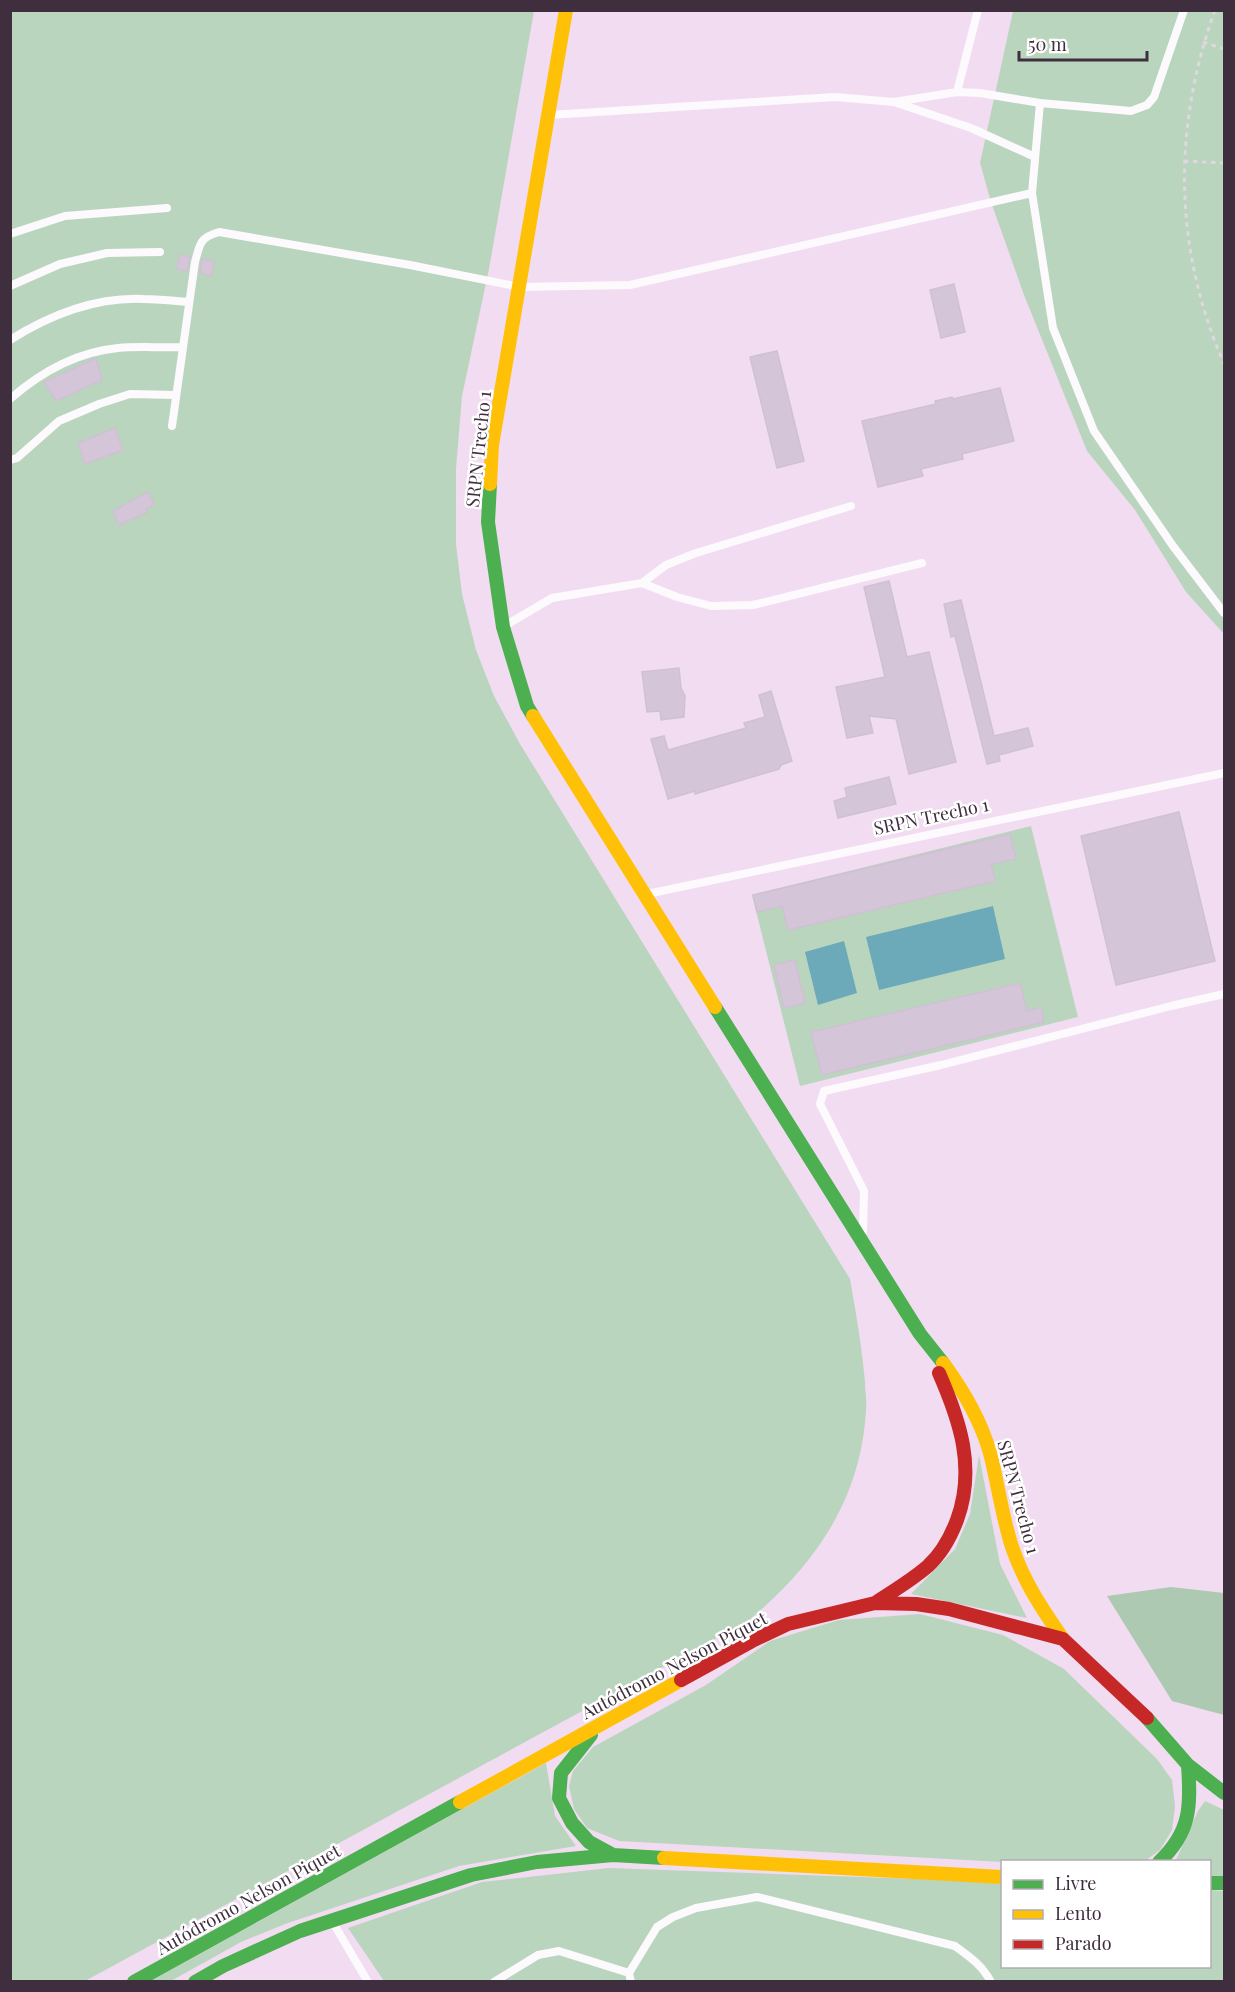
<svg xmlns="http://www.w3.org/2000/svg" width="1235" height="1992" font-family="'Playfair Display',serif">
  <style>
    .green { fill: #bad5be }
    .forest { fill: #adc9b1 }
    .water { fill: #6caab9 }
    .building { fill: #d4c5d9; stroke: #cfc1d3; stroke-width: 1.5 }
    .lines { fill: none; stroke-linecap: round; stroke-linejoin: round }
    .path { stroke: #dfd8de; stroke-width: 3; stroke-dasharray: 4.5 4.5; stroke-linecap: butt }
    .lane { stroke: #fdfafd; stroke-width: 8 }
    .fast { stroke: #4caf50; stroke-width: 14 }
    .slow { stroke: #ffc107; stroke-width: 14 }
    .jam { stroke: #c62828; stroke-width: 14 }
    .labels { text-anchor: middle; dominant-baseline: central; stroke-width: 5; stroke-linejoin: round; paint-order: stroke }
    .street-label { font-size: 18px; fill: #3f2f3e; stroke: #fff }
  </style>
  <rect width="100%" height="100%" fill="#f2dcf2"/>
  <path class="green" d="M 11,11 L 534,11 L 489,269 L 462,396 L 456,469 L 456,544 L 462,594 L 476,650 L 494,696 L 520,744 L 850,1279 C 856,1313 862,1347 865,1382 C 865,1391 867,1401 866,1410 C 861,1500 815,1565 748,1621 L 85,1981 L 11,1981 Z
    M 1013,11 L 1224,11 L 1224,634 L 1186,592 L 1135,510 L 1087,451 L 1024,295 L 991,202 L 980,163 Z
    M 1031,826 L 1078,1017 L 800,1086 L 752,895 Z
    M 979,1455 L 1000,1564 L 1027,1618 L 911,1594 L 955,1549 L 970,1514 Z
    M 920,1614 L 1003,1635 L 1064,1669 L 1157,1759 L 1172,1780 L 1175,1806 L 1172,1830 L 1160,1850 L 1145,1861 L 1002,1862 L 619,1841 L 587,1828 L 574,1809 L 569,1786 L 573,1771 L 593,1747 L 706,1685 L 770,1641 L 839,1620 Z
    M 546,1763 L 555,1816 L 576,1846 L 459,1866 L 285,1924 L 241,1942 L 171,1981 L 149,1982 Z
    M 1205,1801 L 1224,1810 L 1224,1879 L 1210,1879 L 1210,1862 L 1175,1862 L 1198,1811 Z
    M 609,1868 L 1002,1882 L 1002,1966 L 1210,1966 L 1210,1890 L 1224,1891 L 1224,1981 L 384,1981 L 348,1928 L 482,1882 Z"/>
  <path class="forest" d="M 1171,1587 L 1224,1593 L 1224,1715 L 1172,1701 L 1107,1596 Z"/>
  <path class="water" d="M 993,906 L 1005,959 L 879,990 L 866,937 Z
    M 844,941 L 857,993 L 818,1005 L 805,952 Z"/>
  <path class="building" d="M 180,255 L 190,257 L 187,271 L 177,269 Z
    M 202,259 L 214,261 L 211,276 L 200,273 Z
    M 954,284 L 965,332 L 941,338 L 930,290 Z
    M 777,351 L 804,461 L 777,468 L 750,357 Z
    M 96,358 L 102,380 L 56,401 L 44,382 Z
    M 1000,388 L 1014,441 L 962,454 L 963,459 L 921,469 L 923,476 L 878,487 L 862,421 L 936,404 L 935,401 L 952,397 L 953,399 Z
    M 115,428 L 123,450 L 85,464 L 78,443 Z
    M 148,492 L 154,505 L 146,509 L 147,512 L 119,525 L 113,511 Z
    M 889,581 L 907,657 L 929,652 L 956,762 L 909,774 L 896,719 L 869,716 L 873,733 L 847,738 L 836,687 L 885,677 L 864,587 Z
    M 961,600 L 994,736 L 1028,728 L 1033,746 L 999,755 L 1000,761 L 987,764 L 955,636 L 951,637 L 944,604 Z
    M 679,668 L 681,688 L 685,696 L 684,717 L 661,720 L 660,711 L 647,712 L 642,672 Z
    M 771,691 L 792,761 L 781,765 L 779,769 L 695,794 L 695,791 L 668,799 L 651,739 L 664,736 L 668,750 L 746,728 L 744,723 L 765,717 L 759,695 Z
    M 889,777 L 896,804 L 838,818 L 834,801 L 847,797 L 845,788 Z
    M 1179,812 L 1215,961 L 1116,985 L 1081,836 Z
    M 1010,834 L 1016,859 L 991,864 L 995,881 L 788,930 L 782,906 L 757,912 L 753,895 Z
    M 795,960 L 805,1003 L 784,1008 L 774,965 Z
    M 1020,983 L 1027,1011 L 1041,1007 L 1044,1022 L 822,1075 L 811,1032 Z"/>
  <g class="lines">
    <path class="path" d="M 1215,10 C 1172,130 1174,248 1224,364
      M 1203,42 L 1224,49
      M 1184,161 L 1224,163"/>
    <path class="lane" d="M 957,92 L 978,10
      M 897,103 L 971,128 L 1035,157
      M 1040,103 L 1032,193 L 1053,328 L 1094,431 L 1173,546 L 1224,613
      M 549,115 L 835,97 L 894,102 L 957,92 L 980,93 L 1040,103 L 1131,111 L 1147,105 L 1154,97 L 1184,10
      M 10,234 L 65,216 L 167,208
      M 10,286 L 60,264 L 107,253 L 160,252
      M 10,340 C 50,315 95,297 143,299 C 158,299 174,301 189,302
      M 10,399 C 41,372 76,352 118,348 C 139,346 161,348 183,347
      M 172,426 L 195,262 C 200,244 199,238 219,232 L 410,265 L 520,287 L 630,285 L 1032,193
      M 10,460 L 17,458 L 59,421 L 99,404 L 130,394 L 176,395
      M 642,583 L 666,565 L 696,553 L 851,506
      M 506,625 L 552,598 L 642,583 L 677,597 L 711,606 L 753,605 L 922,563
      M 647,894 L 1224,773
      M 863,1231 L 864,1191 L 820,1104 L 824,1091 L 941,1065 L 1171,1006 L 1224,994
      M 332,1921 L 368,1982
      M 494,1982 L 538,1955 L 559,1951 L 629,1973
      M 631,1982 L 629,1973 L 657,1927 L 673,1917 L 696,1908 L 757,1897 L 955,1946 C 970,1957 982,1965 991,1982"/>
    <path class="fast" d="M 490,484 L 488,522 L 503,627 L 527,706 L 533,716
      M 715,1007 L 920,1334 L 943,1363
      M 1147,1718 L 1188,1765 L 1224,1793
      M 591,1735 L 561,1773 L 559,1798 L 572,1823 L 589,1842 L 613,1855
      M 1159,1862 C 1191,1832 1191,1806 1188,1765
      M 1210,1883 L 1224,1883
      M 134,1982 L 460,1802
      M 195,1982 L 223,1966 L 300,1931 L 471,1875 L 537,1862 L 613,1855 L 664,1858"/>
    <path class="slow" d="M 490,484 L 492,445 L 566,10
      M 533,716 L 715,1007
      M 943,1363 C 963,1390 981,1421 990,1453 C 998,1484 1002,1516 1012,1547 C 1024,1582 1042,1609 1063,1639
      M 460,1802 L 681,1680
      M 664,1858 L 1002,1877"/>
    <path class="jam" d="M 875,1603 C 893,1591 912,1580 928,1566 C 941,1554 951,1536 957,1520 C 976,1468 960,1421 939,1373
      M 681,1680 L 752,1641 L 788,1624 L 875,1603 L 916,1604 L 949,1609 L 1063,1639 L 1147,1718"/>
  </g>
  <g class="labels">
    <g class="street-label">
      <text transform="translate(478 449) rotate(-84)">SRPN Trecho 1</text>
      <text transform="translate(931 816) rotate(-12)">SRPN Trecho 1</text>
      <text transform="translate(1019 1497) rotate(75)">SRPN Trecho 1</text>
      <text transform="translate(674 1665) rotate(-28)">Autódromo Nelson Piquet</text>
      <text transform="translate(248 1899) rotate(-29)">Autódromo Nelson Piquet</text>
    </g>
  </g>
  <rect width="1235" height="1992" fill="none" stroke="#3f2f3e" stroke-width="24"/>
  <rect x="1001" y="1860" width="210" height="108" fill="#ffffff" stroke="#b2acb2" stroke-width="1.5"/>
  <rect x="1013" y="1880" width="30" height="9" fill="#4caf50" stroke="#b2acb2" stroke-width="1.5"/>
  <text x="1055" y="1890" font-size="18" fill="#3f2f3e">Livre</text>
  <rect x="1013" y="1910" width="30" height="9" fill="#ffc107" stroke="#b2acb2" stroke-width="1.5"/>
  <text x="1055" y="1920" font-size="18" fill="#3f2f3e">Lento</text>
  <rect x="1013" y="1940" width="30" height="9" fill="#c62828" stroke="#b2acb2" stroke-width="1.5"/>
  <text x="1055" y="1950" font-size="18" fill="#3f2f3e">Parado</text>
  <path d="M1019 51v9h128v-9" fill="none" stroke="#3f2f3e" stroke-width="3"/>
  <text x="1028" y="51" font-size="18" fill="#3f2f3e" stroke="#ffffff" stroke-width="4.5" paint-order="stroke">50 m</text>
</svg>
